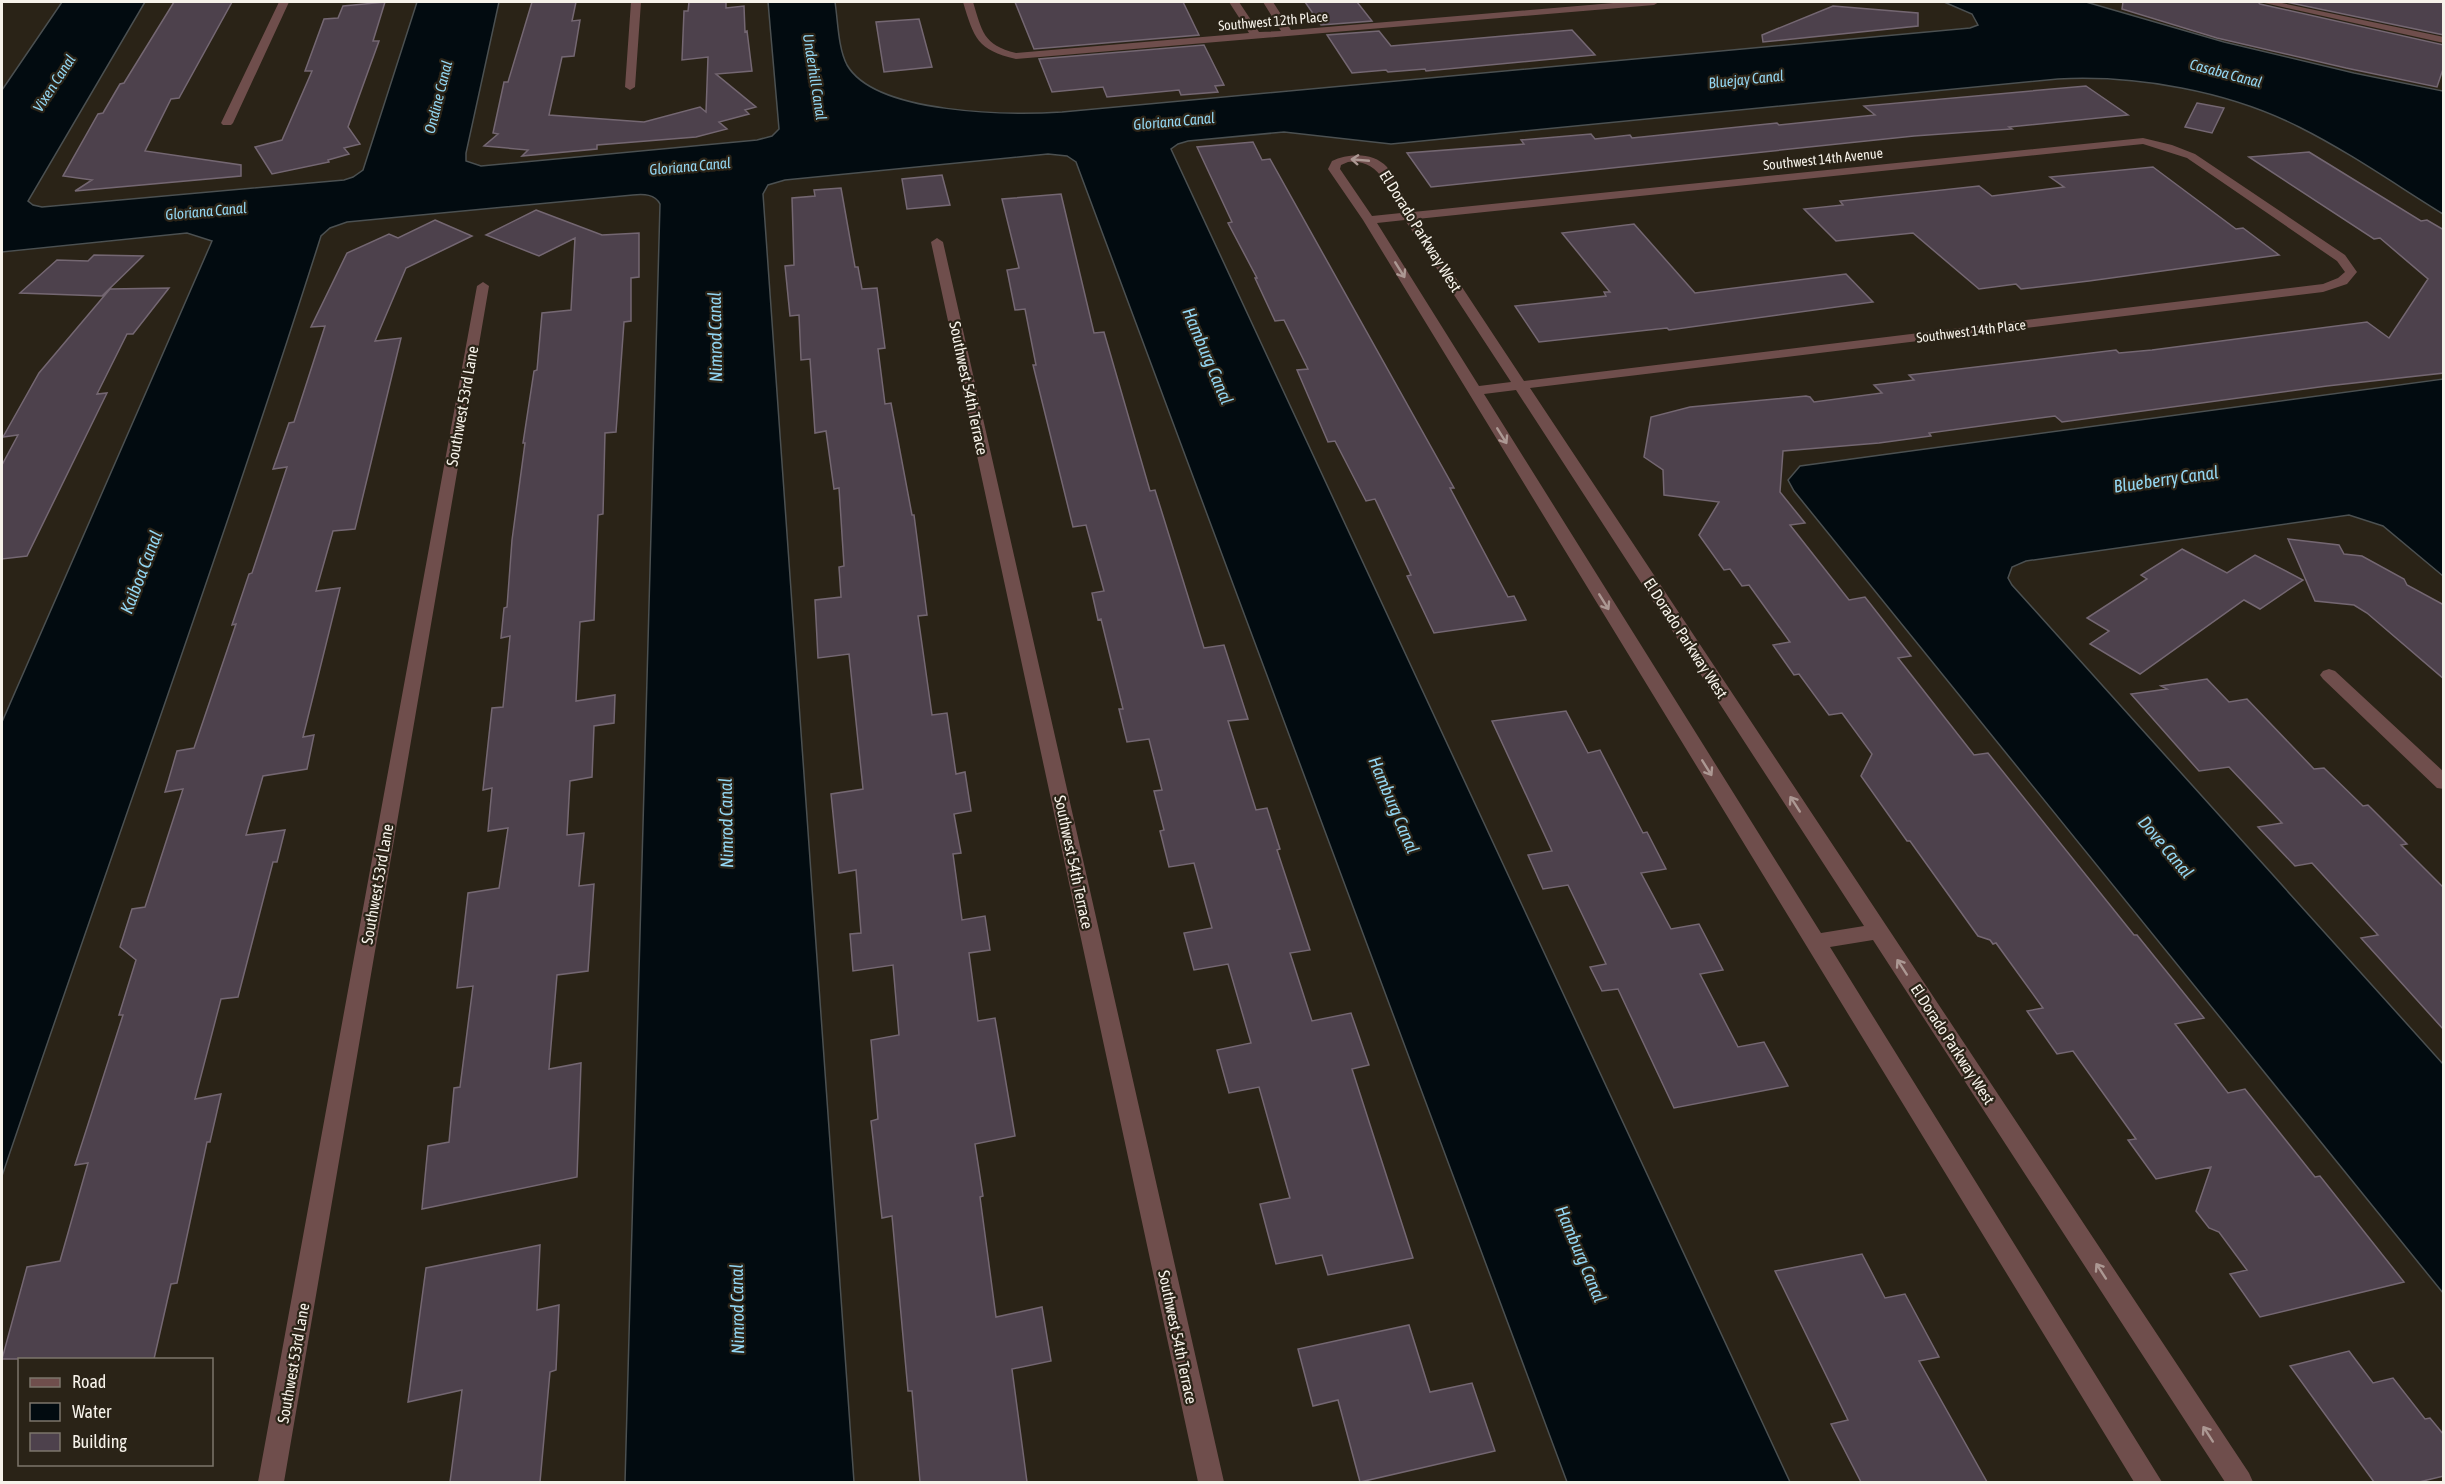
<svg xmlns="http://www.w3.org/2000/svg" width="2445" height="1484" font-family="'Asap Condensed',sans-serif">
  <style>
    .water { fill: #020b10; stroke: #4b5051; stroke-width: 1.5 }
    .building { fill: #4d414c; stroke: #746772; stroke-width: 1.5 }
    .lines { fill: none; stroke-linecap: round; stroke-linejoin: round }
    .minor { fill: #6f4e4c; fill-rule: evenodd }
    .oneway { stroke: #ac9893 }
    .labels { text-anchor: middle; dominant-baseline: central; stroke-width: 4.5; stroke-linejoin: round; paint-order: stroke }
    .far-street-label { font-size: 14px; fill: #f6f2ea; stroke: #2a2317 }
    .far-water-label { font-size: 15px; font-style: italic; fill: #93d6f2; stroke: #2a2317 }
    .street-label { font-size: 16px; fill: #f6f2ea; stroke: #2a2317 }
    .water-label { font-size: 18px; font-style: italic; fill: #93d6f2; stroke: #2a2317 }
  </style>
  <rect width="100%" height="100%" fill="#2a2317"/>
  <path class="water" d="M 62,2 L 145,2 L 28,201 L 33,205 L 42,207 L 344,180 L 353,177 L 363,170 L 417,2 L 499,2 L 466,153 L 466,161 L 481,166 L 757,140 L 772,136 L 779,129 L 768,2 L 835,2 C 838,21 838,48 847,65 C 876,115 1012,115 1062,112 L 1970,28 L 1978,25 L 1972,14 L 1944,2 L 2086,2 L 2224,42 L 2354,73 L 2443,91 L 2443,214 C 2396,185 2349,152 2299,127 C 2228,91 2137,75 2058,79 L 1391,144 L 1284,132 L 1188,141 L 1178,144 L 1171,149 L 1790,1482 L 1567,1482 L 1076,162 L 1067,156 L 1048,154 L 785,180 L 768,185 L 763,194 L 854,1482 L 625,1482 L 660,204 C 655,194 644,194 633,195 L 347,222 L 330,228 L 321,236 C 221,551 108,863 2,1176 L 2,722 L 212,241 L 187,233 L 2,252 L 2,90 Z
    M 2443,379 L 2443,576 L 2383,526 L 2349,515 L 2026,561 L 2012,567 L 2008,578 L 2012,585 L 2443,1064 L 2443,1293 L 1794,491 L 1788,480 L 1800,466 Z"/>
  <path class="building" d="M 174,2 L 232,2 L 179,98 L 171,99 L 145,151 L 241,165 L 241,176 L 75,191 L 92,180 L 63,176 L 98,114 L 103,113 L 120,84 L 124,83 Z
    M 385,2 L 373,41 L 379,41 L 348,127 L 360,144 L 344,148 L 349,154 L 328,160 L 329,162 L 272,174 L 255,147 L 282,140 L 312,71 L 305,71 L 324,19 L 338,18 L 343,6 Z
    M 532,2 L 576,2 L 572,21 L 580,20 L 574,56 L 562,57 L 549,115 L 644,122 L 700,107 L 706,112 L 708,57 L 682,60 L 684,11 L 688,11 L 689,2 L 726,2 L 726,8 L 744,6 L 745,32 L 747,31 L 752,71 L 716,74 L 756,107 L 745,110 L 749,114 L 719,122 L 727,129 L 696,137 L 597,145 L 597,149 L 522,156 L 528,150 L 484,146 L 498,134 L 493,133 L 504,82 L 508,82 Z
    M 1015,2 L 1183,2 L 1199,35 L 1034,49 Z
    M 1305,2 L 1357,2 L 1372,21 L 1321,25 Z
    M 2123,2 L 2258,2 L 2260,4 L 2444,45 L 2444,66 L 2437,87 L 2346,68 L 2217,38 L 2122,9 Z
    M 2286,2 L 2444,2 L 2444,35 Z
    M 1833,6 L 1918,13 L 1918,26 L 1763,42 L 1762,35 Z
    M 919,19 L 932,67 L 884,72 L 876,22 Z
    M 1572,30 L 1595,55 L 1426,71 L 1425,69 L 1388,72 L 1386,70 L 1352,73 L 1327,35 L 1379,31 L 1391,46 Z
    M 1204,45 L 1224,85 L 1215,86 L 1218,92 L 1181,95 L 1179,90 L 1107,97 L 1103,87 L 1052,92 L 1039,59 Z
    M 2086,86 L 2128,115 L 2009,127 L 2012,129 L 1914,136 L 1431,187 L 1407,153 L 1524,144 L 1521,140 L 1591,134 L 1595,139 L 1630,135 L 1632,138 L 1777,123 L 1779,125 L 1875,115 L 1864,106 Z
    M 2197,103 L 2224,108 L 2212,133 L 2185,127 Z
    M 1253,142 L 1262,160 L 1270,159 L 1454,488 L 1450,488 L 1508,597 L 1514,596 L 1526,620 L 1434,633 L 1407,576 L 1411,575 L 1375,499 L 1366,501 L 1335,441 L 1328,442 L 1297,370 L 1308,369 L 1284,320 L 1275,321 L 1255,278 L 1257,278 L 1228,223 L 1232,222 L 1197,147 Z
    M 2309,152 L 2421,221 L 2427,220 L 2444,230 L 2444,373 L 2327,386 L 2062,422 L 2055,416 L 1929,433 L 1931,436 L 1879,443 L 1783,451 L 1780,492 L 1805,523 L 1790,525 L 1849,600 L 1865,597 L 1911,656 L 1898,658 L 1974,755 L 1988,753 L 2134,935 L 2137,935 L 2204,1018 L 2175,1024 L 2228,1093 L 2245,1089 L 2315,1177 L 2320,1176 L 2404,1282 L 2260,1317 L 2230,1274 L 2247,1270 L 2219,1232 L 2209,1228 L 2196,1211 L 2211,1167 L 2156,1179 L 2128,1140 L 2136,1139 L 2073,1051 L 2057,1054 L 2027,1011 L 2043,1008 L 1996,943 L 1993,944 L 1990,940 L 1978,936 L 1910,841 L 1907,841 L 1861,776 L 1872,754 L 1842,713 L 1829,715 L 1799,674 L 1794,675 L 1773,645 L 1790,642 L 1749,585 L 1742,586 L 1730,569 L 1724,570 L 1699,535 L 1719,502 L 1664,495 L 1663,470 L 1644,457 L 1651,417 L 1690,407 L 1806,396 L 1810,397 L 1814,402 L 1882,393 L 1874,385 L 1914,380 L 1909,375 L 2116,350 L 2119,353 L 2152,350 L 2367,322 L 2389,338 L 2428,279 L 2380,238 L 2374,239 L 2249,157 Z
    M 2153,167 L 2236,229 L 2243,228 L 2279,255 L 2089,281 L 2021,289 L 2016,284 L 1979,289 L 1913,233 L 1836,241 L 1804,209 L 1843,205 L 1840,201 L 1979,186 L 1992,196 L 2064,187 L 2050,177 Z
    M 942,175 L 950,205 L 907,209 L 902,179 Z
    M 841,188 L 855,267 L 858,267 L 862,289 L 877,288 L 885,348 L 878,349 L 885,404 L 891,403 L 912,515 L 914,515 L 922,576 L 927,615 L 918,616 L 932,715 L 947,713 L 956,774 L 965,772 L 971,811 L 954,814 L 961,853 L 953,854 L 962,920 L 985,916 L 990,950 L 969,953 L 978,1021 L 995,1018 L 1015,1136 L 975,1144 L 983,1196 L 980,1197 L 996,1317 L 1042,1307 L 1051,1361 L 1012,1369 L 1027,1482 L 920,1482 L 912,1391 L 908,1391 L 892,1216 L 882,1218 L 871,1121 L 878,1119 L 871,1040 L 899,1035 L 893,965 L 853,971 L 850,934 L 861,933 L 856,870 L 839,873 L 831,794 L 863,789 L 849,654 L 818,658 L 815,600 L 841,597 L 839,567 L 844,566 L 839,488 L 834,489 L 826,431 L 815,433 L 810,359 L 801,360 L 799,315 L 790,316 L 785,266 L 794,265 L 792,198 L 815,196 L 814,190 Z
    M 1061,194 L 1094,333 L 1104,332 L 1150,491 L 1155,490 L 1204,648 L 1224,645 L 1248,719 L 1228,721 L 1256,810 L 1267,808 L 1280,849 L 1277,850 L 1310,950 L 1290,953 L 1312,1021 L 1351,1013 L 1369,1065 L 1352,1069 L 1413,1258 L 1328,1275 L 1322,1255 L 1276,1264 L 1260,1204 L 1290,1198 L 1259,1087 L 1229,1093 L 1217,1050 L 1251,1043 L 1228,964 L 1194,970 L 1184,933 L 1212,928 L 1194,863 L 1169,867 L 1160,831 L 1164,830 L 1154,791 L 1162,790 L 1149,739 L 1127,742 L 1119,709 L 1123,709 L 1101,619 L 1098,620 L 1092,593 L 1104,591 L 1086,525 L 1073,527 L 1033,365 L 1036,365 L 1025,309 L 1015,310 L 1007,270 L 1019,268 L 1002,199 Z
    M 536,210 L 602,235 L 639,233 L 639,277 L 631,278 L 631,321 L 624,322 L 616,432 L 605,433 L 603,514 L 598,515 L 594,620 L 580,622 L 576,701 L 615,695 L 614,723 L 594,726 L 592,777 L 570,781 L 567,835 L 584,833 L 579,886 L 594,884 L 588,971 L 557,975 L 549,1069 L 581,1063 L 577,1177 L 422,1209 L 428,1146 L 449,1142 L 454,1088 L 460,1087 L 473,986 L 457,988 L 468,893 L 499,888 L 508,828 L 488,831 L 492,788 L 483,790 L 492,708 L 503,707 L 510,636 L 501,638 L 504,608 L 507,607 L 512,540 L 525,443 L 523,443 L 534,371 L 537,370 L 542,313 L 571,310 L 575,238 L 539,256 L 486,235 Z
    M 435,220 L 472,236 L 406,268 L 375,341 L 401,338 L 355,529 L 333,531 L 316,591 L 340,588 L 303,737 L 314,735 L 307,769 L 263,776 L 246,835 L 285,830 L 277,862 L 273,862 L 238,997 L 221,999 L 195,1099 L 221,1094 L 210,1142 L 207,1142 L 177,1283 L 171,1284 L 154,1359 L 2,1359 L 27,1267 L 60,1261 L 88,1163 L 75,1165 L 123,1015 L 119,1015 L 136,960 L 120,947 L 132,909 L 145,907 L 183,789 L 165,792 L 177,751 L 194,748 L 236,624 L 232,625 L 249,574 L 252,573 L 287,467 L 273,469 L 289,423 L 294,422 L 325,326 L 311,327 L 347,253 L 389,234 L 398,238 Z
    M 1634,224 L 1695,293 L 1846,274 L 1873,302 L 1669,330 L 1667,328 L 1539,342 L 1515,306 L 1606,296 L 1604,292 L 1610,292 L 1562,233 Z
    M 94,255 L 143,256 L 102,296 L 20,293 L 57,260 L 88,261 Z
    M 169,288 L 133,334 L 127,334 L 97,394 L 107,393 L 27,556 L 2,559 L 2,465 L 18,435 L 3,437 L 39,373 L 110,289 Z
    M 2288,539 L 2339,545 L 2344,554 L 2362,556 L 2404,579 L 2407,585 L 2444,605 L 2444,679 L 2367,613 L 2354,605 L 2315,601 Z
    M 2182,549 L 2227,573 L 2255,555 L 2303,580 L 2260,609 L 2244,600 L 2140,674 L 2090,644 L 2109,631 L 2087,618 L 2147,579 L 2141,575 Z
    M 2207,679 L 2229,702 L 2247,699 L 2314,769 L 2324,768 L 2363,806 L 2368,805 L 2407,844 L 2401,845 L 2444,888 L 2444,1030 L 2361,938 L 2378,935 L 2312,863 L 2295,866 L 2258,827 L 2282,823 L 2229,767 L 2199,771 L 2131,694 L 2167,689 L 2161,686 Z
    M 1566,711 L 1588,753 L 1600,750 L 1643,833 L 1647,832 L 1666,869 L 1641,873 L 1671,929 L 1699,924 L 1723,970 L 1700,974 L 1738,1047 L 1764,1042 L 1788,1086 L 1674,1108 L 1618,989 L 1602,991 L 1590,967 L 1606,964 L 1568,885 L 1543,889 L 1528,855 L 1552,851 L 1492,721 Z
    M 540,1245 L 537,1310 L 559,1305 L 556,1370 L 550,1372 L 540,1482 L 450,1482 L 462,1390 L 408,1402 L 426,1268 Z
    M 1862,1254 L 1885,1298 L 1905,1294 L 1939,1357 L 1919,1361 L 1987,1482 L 1861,1482 L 1831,1424 L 1848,1420 L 1775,1271 Z
    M 1409,1325 L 1430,1392 L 1472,1383 L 1495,1451 L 1360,1482 L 1338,1400 L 1313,1406 L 1298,1349 Z
    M 2349,1351 L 2373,1383 L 2393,1378 L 2425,1419 L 2430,1418 L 2444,1435 L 2444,1476 L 2419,1482 L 2374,1482 L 2290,1366 Z"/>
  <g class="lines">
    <path class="minor" d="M 279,2 L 289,2 L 233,123 L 231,125 L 223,125 L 221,123 Z
      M 631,2 L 641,2 L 635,87 L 630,90 L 625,87 Z
      M 963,2 L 973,2 C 982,31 983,45 1016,53 L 1249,33 L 1229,2 L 1239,2 L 1259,32 L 1281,31 L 1263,2 L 1273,2 L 1291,30 L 1625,2 L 1659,2 L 1654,5 L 1016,59 C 977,50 974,38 963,2 Z
      M 2260,2 L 2277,2 L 2444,37 L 2444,43 Z
      M 2143,138 L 2172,145 L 2195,154 L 2345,255 L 2357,272 L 2347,284 L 2323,292 L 1530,388 L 2249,1473 L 2253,1482 L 2225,1482 L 1873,940 L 1830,947 L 2162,1482 L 2134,1482 L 1363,220 L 1328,169 L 1332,161 C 1349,153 1373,152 1387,167 L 1413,212 ZM 2143,144 L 2187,158 L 2337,261 L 2345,272 L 2338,278 L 2323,284 L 1524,381 L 1417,219 ZM 1348,162 C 1381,159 1388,189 1401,213 L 1372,216 L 1340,169 L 1341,165 ZM 1405,220 L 1511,382 L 1479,386 L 1377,223 ZM 1516,390 L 1864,926 L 1821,933 L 1484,394 Z
      M 937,238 L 943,242 L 1224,1482 L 1198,1482 L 931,242 Z
      M 483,282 L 489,286 L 284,1482 L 258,1482 L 477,286 Z
      M 2329,669 L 2335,671 L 2444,772 L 2444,789 L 2437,788 L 2323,679 L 2320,675 L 2323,671 Z"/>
  </g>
  <defs><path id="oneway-shaft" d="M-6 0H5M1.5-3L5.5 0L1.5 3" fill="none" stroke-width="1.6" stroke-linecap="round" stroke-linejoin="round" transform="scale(1.5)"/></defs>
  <g class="oneway">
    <use href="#oneway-shaft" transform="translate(1360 160) rotate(-175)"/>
    <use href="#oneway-shaft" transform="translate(1400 270) rotate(58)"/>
    <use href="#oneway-shaft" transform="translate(1502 436) rotate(58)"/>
    <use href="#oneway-shaft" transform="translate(1604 602) rotate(58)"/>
    <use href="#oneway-shaft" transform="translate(1707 768) rotate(58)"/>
    <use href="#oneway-shaft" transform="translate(1795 804) rotate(-123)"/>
    <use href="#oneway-shaft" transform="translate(1902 967) rotate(-123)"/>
    <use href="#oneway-shaft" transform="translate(2101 1271) rotate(-123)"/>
    <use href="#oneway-shaft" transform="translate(2208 1434) rotate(-123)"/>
  </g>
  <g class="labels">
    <g class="far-street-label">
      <text transform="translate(1273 21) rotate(-5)">Southwest 12th Place</text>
      <text transform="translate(1823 159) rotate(-6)">Southwest 14th Avenue</text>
      <text transform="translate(1971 331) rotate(-7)">Southwest 14th Place</text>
    </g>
    <g class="far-water-label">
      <text transform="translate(2226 73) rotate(15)">Casaba Canal</text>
      <text transform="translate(815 77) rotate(81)">Underhill Canal</text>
      <text transform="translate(1746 79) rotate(-6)">Bluejay Canal</text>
      <text transform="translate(54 83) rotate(-57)">Vixen Canal</text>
      <text transform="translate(438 97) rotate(-76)">Ondine Canal</text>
      <text transform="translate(1174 121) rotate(-5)">Gloriana Canal</text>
      <text transform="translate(690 166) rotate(-5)">Gloriana Canal</text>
      <text transform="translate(206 211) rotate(-5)">Gloriana Canal</text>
    </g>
    <g class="street-label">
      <text transform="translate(1421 231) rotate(58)">El Dorado Parkway West</text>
      <text transform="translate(969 388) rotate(78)">Southwest 54th Terrace</text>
      <text transform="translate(462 406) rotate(-80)">Southwest 53rd Lane</text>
      <text transform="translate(1686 638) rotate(57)">El Dorado Parkway West</text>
      <text transform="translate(1074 862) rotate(78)">Southwest 54th Terrace</text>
      <text transform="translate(377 884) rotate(-80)">Southwest 53rd Lane</text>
      <text transform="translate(1953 1044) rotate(57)">El Dorado Parkway West</text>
      <text transform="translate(1178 1337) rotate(78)">Southwest 54th Terrace</text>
      <text transform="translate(293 1363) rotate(-80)">Southwest 53rd Lane</text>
    </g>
    <g class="water-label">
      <text transform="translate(715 337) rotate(-91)">Nimrod Canal</text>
      <text transform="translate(1208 356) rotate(67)">Hamburg Canal</text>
      <text transform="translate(2166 479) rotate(-8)">Blueberry Canal</text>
      <text transform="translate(141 572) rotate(-69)">Kaiboa Canal</text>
      <text transform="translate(1394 805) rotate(67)">Hamburg Canal</text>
      <text transform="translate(726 823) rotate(-91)">Nimrod Canal</text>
      <text transform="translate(2166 847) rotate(50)">Dove Canal</text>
      <text transform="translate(1581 1254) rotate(67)">Hamburg Canal</text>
      <text transform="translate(737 1309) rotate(-91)">Nimrod Canal</text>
    </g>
  </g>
  <rect width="2445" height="1484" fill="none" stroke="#f6f2ea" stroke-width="6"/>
  <rect x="18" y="1358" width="195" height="108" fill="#2a2317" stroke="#7c766b" stroke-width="1.5"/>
  <rect x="30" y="1378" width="30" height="9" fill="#6f4e4c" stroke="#7c766b" stroke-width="1.5"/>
  <text x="72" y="1388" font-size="18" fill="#f6f2ea">Road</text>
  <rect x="30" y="1403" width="30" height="18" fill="#020b10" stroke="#7c766b" stroke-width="1.5"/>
  <text x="72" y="1418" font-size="18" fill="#f6f2ea">Water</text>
  <rect x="30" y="1433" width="30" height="18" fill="#4d414c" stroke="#7c766b" stroke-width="1.5"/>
  <text x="72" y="1448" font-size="18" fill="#f6f2ea">Building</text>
</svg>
